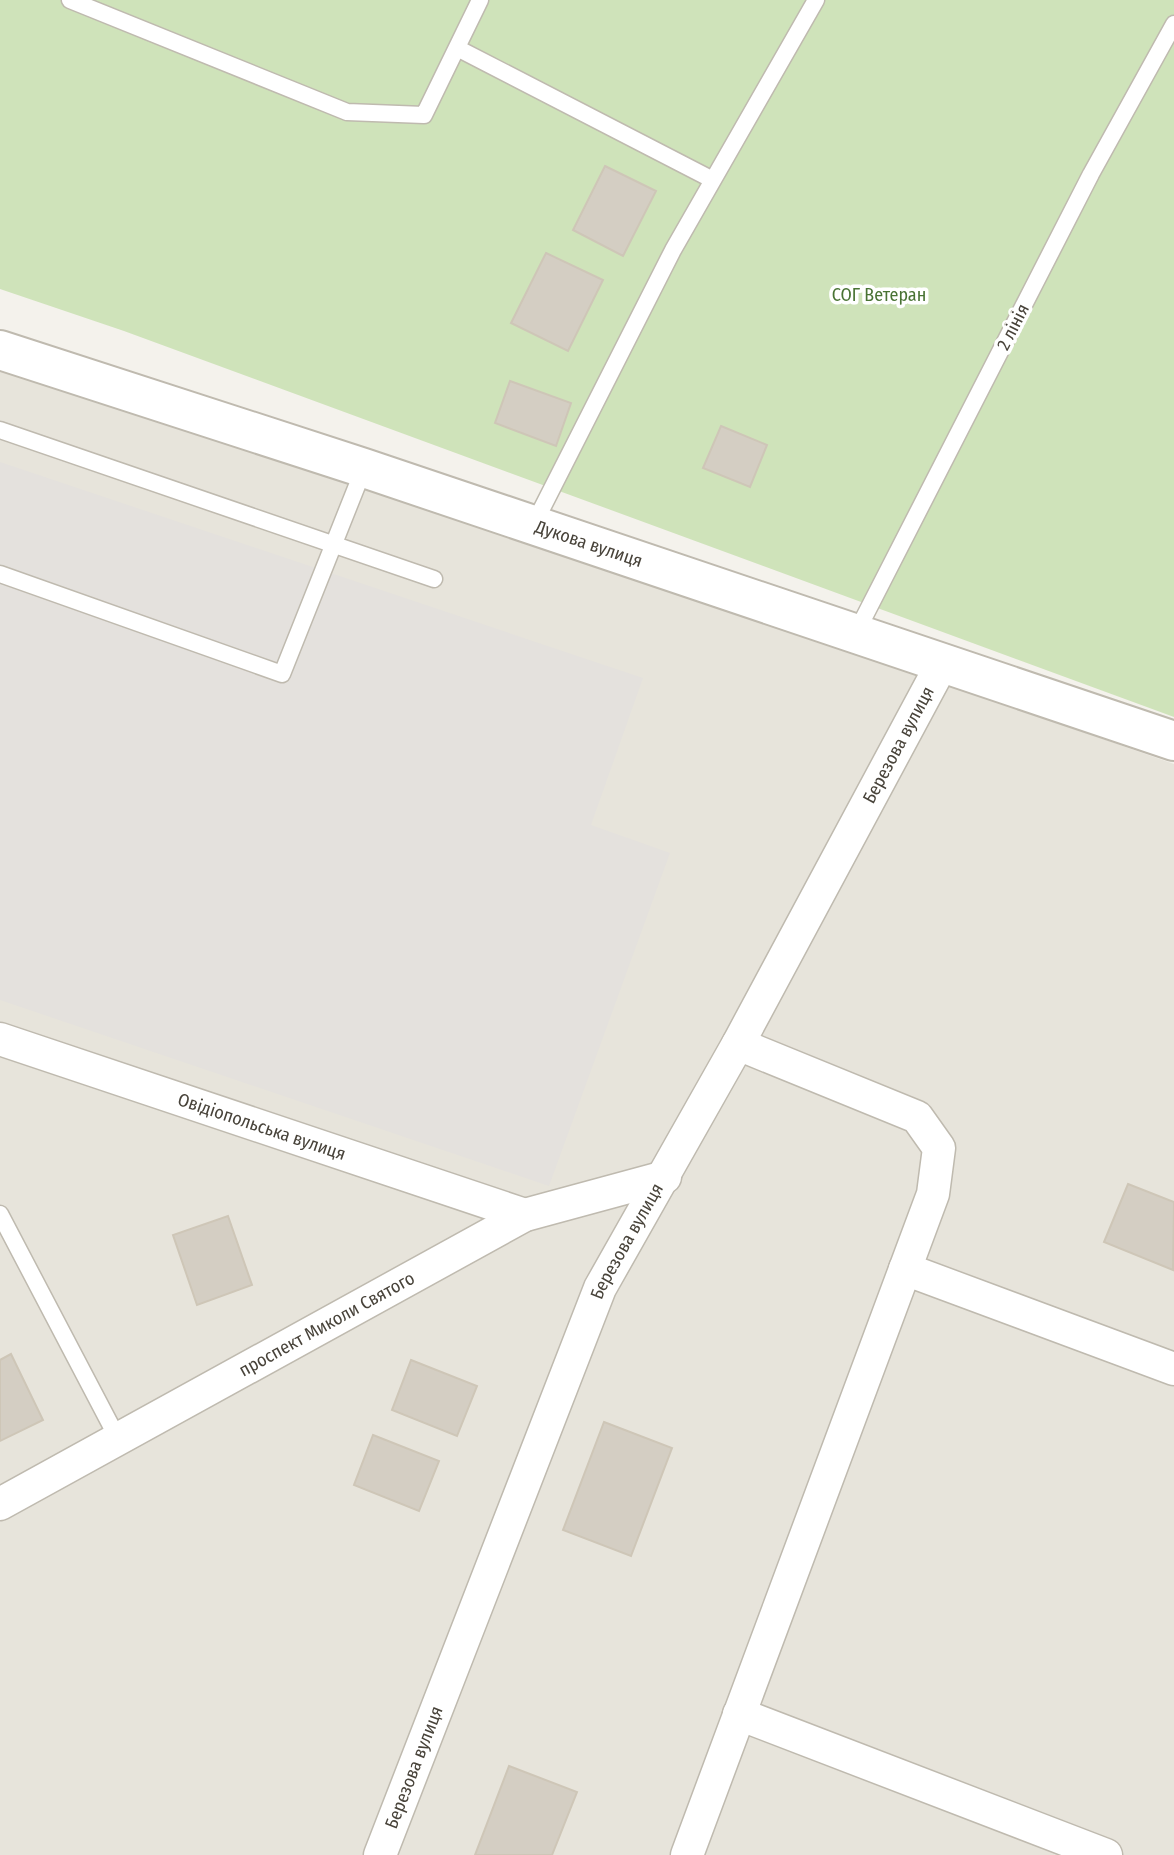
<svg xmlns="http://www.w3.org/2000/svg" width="1174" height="1855" font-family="'Fira Sans Condensed',sans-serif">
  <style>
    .residential { fill: #e7e4db }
    .industrial { fill: #e4e1dd }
    .green { fill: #cfe3ba }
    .building { fill: #d4cec3; stroke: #cec6b7; stroke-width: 2 }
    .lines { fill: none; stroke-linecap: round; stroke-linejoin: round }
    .service-casing { stroke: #bfbaaf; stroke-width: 19 }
    .minor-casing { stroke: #bfbaaf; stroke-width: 35 }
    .tertiary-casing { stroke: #bfbaaf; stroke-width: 42 }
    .service { stroke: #fff; stroke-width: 16 }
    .minor { stroke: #fff; stroke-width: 32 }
    .tertiary { stroke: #fff; stroke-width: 38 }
    .labels { text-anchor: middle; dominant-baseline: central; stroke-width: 7; stroke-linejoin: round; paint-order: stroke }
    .park-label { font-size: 18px; fill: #497334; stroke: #fff }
    .street-label { font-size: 18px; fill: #48433a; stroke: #fff }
  </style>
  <rect width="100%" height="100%" fill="#f4f2ec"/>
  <path class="residential" d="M 0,365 L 921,675 L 1174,764 L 1174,1855 L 0,1855 Z"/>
  <path class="industrial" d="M 0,462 L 643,678 L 591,825 L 670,853 L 549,1186 L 0,1000 Z"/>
  <path class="green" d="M 0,0 L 1174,0 L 1174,717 L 124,331 L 0,289 Z"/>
  <path class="building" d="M 605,166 L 656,191 L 623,256 L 573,230 Z
    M 546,253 L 603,280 L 568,351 L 511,323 Z
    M 510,381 L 571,403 L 556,446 L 495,423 Z
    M 721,426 L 767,445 L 750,487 L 703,468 Z
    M 1128,1184 L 1174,1202 L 1173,1270 L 1104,1242 Z
    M 228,1216 L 252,1285 L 197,1305 L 173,1235 Z
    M 11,1354 L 43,1420 L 0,1441 L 0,1360 Z
    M 411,1360 L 477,1386 L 457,1436 L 392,1410 Z
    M 604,1422 L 672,1448 L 631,1556 L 563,1530 Z
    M 373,1435 L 439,1461 L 419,1511 L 354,1485 Z
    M 509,1766 L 577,1792 L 552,1855 L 475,1855 Z"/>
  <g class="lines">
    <defs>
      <path id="service" d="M 70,0 L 347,112 L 424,115 L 480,0
        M 457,48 L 713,180
        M 0,430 L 434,579
        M 533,526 L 673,250 L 816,0
        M 0,574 L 282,674 L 364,468
        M 856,633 L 1091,174 L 1174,24
        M 0,1214 L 118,1439"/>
      <g id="minor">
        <path id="s1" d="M 0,1039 L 525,1215"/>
        <path d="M 905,1269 L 1174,1369"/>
        <path id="s2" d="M 0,1504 L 525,1215 L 665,1177"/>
        <path d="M 739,1714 L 1106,1855"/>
        <path id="s3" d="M 380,1855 L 600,1288 L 738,1044 L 943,662"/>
        <path d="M 687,1855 L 933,1194 L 939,1148 L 917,1117 L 738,1044"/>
      </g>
      <g id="tertiary">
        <path id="s4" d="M 0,350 L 364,468 L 1174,741"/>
      </g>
    </defs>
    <use href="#service" class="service-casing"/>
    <use href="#minor" class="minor-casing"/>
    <use href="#tertiary" class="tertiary-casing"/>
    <use href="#service" class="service"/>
    <use href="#minor" class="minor"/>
    <use href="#tertiary" class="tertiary"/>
  </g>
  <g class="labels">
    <g class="park-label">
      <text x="879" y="295">СОГ Ветеран</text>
    </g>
    <g class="street-label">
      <text transform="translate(1013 327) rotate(-63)">2 лінія</text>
      <text stroke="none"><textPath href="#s4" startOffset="620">Дукова вулиця</textPath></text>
      <text stroke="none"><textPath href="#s3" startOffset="1228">Березова вулиця</textPath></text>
      <text stroke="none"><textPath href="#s1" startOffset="276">Овідіопольська вулиця</textPath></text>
      <text stroke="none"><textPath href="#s3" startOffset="662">Березова вулиця</textPath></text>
      <text stroke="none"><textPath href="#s2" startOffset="373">проспект Миколи Святого</textPath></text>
      <text stroke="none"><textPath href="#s3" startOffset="94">Березова вулиця</textPath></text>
    </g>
  </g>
</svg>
